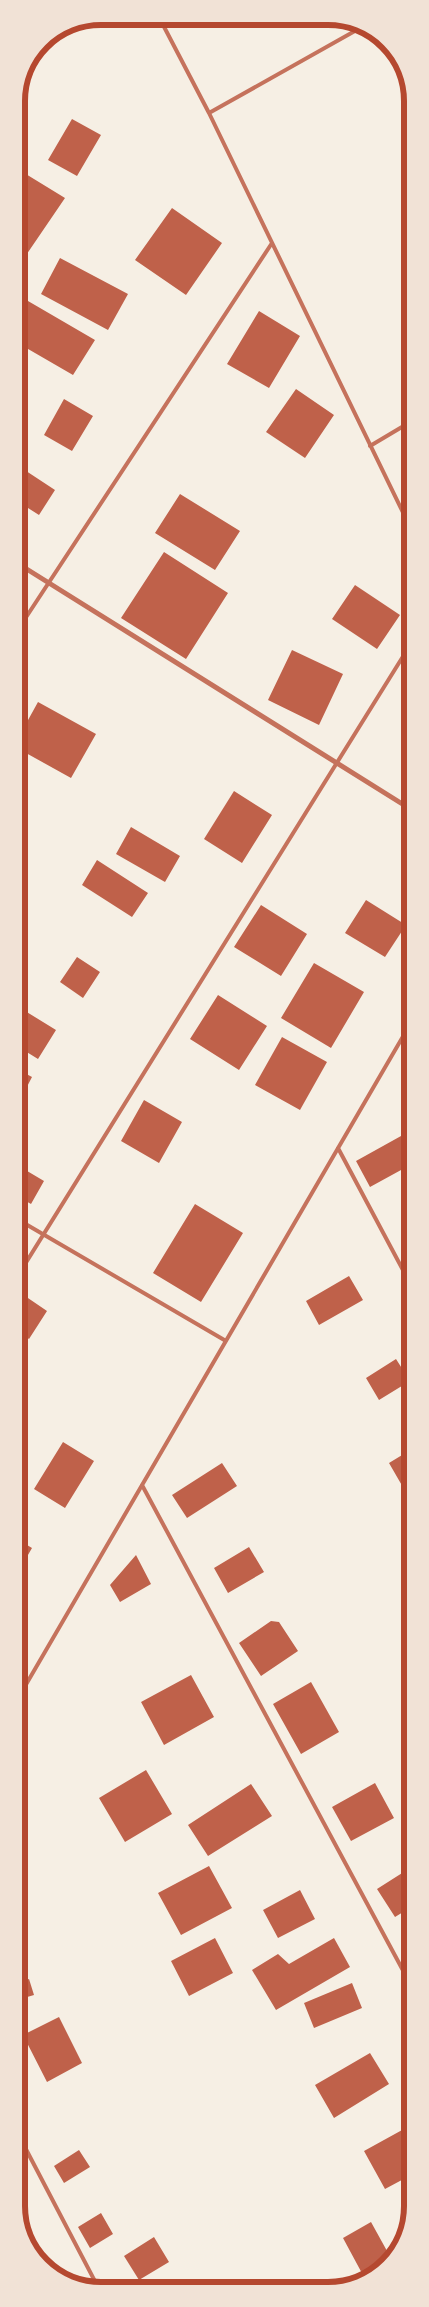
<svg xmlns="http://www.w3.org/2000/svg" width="429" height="2307" font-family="Montserrat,sans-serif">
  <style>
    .building { fill: #bf614a }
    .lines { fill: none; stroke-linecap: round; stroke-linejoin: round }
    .service { stroke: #c5725c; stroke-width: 4 }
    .minor { stroke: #c5725c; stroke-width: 5 }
    .rim { fill: none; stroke: #b5482f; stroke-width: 6 }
  </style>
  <rect width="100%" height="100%" fill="#f6efe4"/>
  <path class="building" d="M 72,119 L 101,135 L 77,176 L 48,160 Z
    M 16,168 L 65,198 L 18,267 L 16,266 Z
    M 172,208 L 222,243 L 186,295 L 135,260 Z
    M 60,258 L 128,294 L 108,330 L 41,294 Z
    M 28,301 L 95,340 L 73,375 L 16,342 L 16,321 Z
    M 259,311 L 300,336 L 269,388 L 227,364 Z
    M 296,389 L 334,415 L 305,458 L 266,432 Z
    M 64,399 L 93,416 L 72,451 L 44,435 Z
    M 17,465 L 55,490 L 39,515 L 17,501 Z
    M 180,494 L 240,531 L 215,570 L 155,533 Z
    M 164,552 L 228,593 L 186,659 L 121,618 Z
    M 355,585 L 400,615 L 377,649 L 332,619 Z
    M 292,650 L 343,674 L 319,725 L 268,700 Z
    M 38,702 L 96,734 L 71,778 L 17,748 L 17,740 Z
    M 234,791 L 272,815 L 242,863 L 204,839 Z
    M 131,827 L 180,856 L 165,882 L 116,854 Z
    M 97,860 L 148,893 L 132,917 L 82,885 Z
    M 366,900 L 406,925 L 385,957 L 345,933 Z
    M 261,905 L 307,934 L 281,976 L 234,947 Z
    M 77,957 L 100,972 L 83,998 L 60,982 Z
    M 314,963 L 364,992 L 331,1048 L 281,1018 Z
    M 218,995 L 267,1026 L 239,1070 L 190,1039 Z
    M 17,1006 L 56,1030 L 38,1059 L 17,1046 Z
    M 282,1037 L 327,1062 L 300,1110 L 255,1085 Z
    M 17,1069 L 32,1077 L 17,1106 Z
    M 144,1100 L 182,1122 L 159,1163 L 121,1141 Z
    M 401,1136 L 412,1157 L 412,1164 L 370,1187 L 356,1161 Z
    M 17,1139 L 28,1146 L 17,1165 L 44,1181 L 31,1204 L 17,1196 Z
    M 195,1204 L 243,1233 L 201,1302 L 153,1273 Z
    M 412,1229 L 412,1255 L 401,1236 Z
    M 349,1276 L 363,1300 L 319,1325 L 306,1301 Z
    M 25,1296 L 47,1311 L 29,1339 L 17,1330 L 17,1308 Z
    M 396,1359 L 410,1381 L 379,1400 L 366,1378 Z
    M 63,1442 L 94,1461 L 65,1508 L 34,1489 Z
    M 412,1449 L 412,1484 L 404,1489 L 389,1463 Z
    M 222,1463 L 237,1486 L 187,1518 L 172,1495 Z
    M 17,1539 L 32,1548 L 17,1574 Z
    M 249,1547 L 264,1572 L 228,1593 L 214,1568 Z
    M 136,1555 L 151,1584 L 120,1602 L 110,1585 Z
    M 271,1621 L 279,1622 L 298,1651 L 261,1676 L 239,1643 Z
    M 191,1675 L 214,1717 L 164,1745 L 141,1702 Z
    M 311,1682 L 339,1732 L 301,1754 L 273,1704 Z
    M 146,1770 L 172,1814 L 125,1842 L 99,1798 Z
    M 375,1783 L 394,1818 L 351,1841 L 332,1807 Z
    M 251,1784 L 272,1816 L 208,1856 L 188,1825 Z
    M 209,1866 L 232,1908 L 181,1935 L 158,1893 Z
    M 410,1868 L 412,1872 L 413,1906 L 395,1917 L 377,1889 Z
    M 300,1890 L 315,1919 L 278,1938 L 263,1910 Z
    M 215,1938 L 233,1973 L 189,1996 L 171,1961 Z
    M 334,1938 L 350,1967 L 276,2010 L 252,1970 L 278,1954 L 289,1964 Z
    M 29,1979 L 34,1995 L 17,2000 L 17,1983 Z
    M 352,1983 L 362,2008 L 314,2028 L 304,2003 Z
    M 59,2017 L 82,2063 L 47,2082 L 23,2035 Z
    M 370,2053 L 389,2084 L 334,2118 L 315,2085 Z
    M 413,2124 L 413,2174 L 385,2189 L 364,2151 Z
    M 79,2150 L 90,2167 L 64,2183 L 54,2166 Z
    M 101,2213 L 113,2234 L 90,2248 L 78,2227 Z
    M 371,2222 L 392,2260 L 364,2277 L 343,2238 Z
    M 154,2237 L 169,2262 L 139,2280 L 124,2256 Z"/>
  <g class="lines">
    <path class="service" d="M 161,21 L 209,113 L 412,531
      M 209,113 L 362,27
      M 370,446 L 412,421
      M 17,631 L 272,243
      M 338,1148 L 412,1287
      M 17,1219 L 226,1341
      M 17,1277 L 412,642
      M 142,1485 L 413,1989
      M 17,1700 L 412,1021
      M 17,2132 L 99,2289"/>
    <path class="minor" d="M 17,563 L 412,810"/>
  </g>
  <path d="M0 0H429V2307H0ZM101 25H328A76 76 0 0 1 404 101V2206A76 76 0 0 1 328 2282H101A76 76 0 0 1 25 2206V101A76 76 0 0 1 101 25Z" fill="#f1e2d6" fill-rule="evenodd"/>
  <path class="rim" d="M101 25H328A76 76 0 0 1 404 101V2206A76 76 0 0 1 328 2282H101A76 76 0 0 1 25 2206V101A76 76 0 0 1 101 25Z"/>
</svg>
